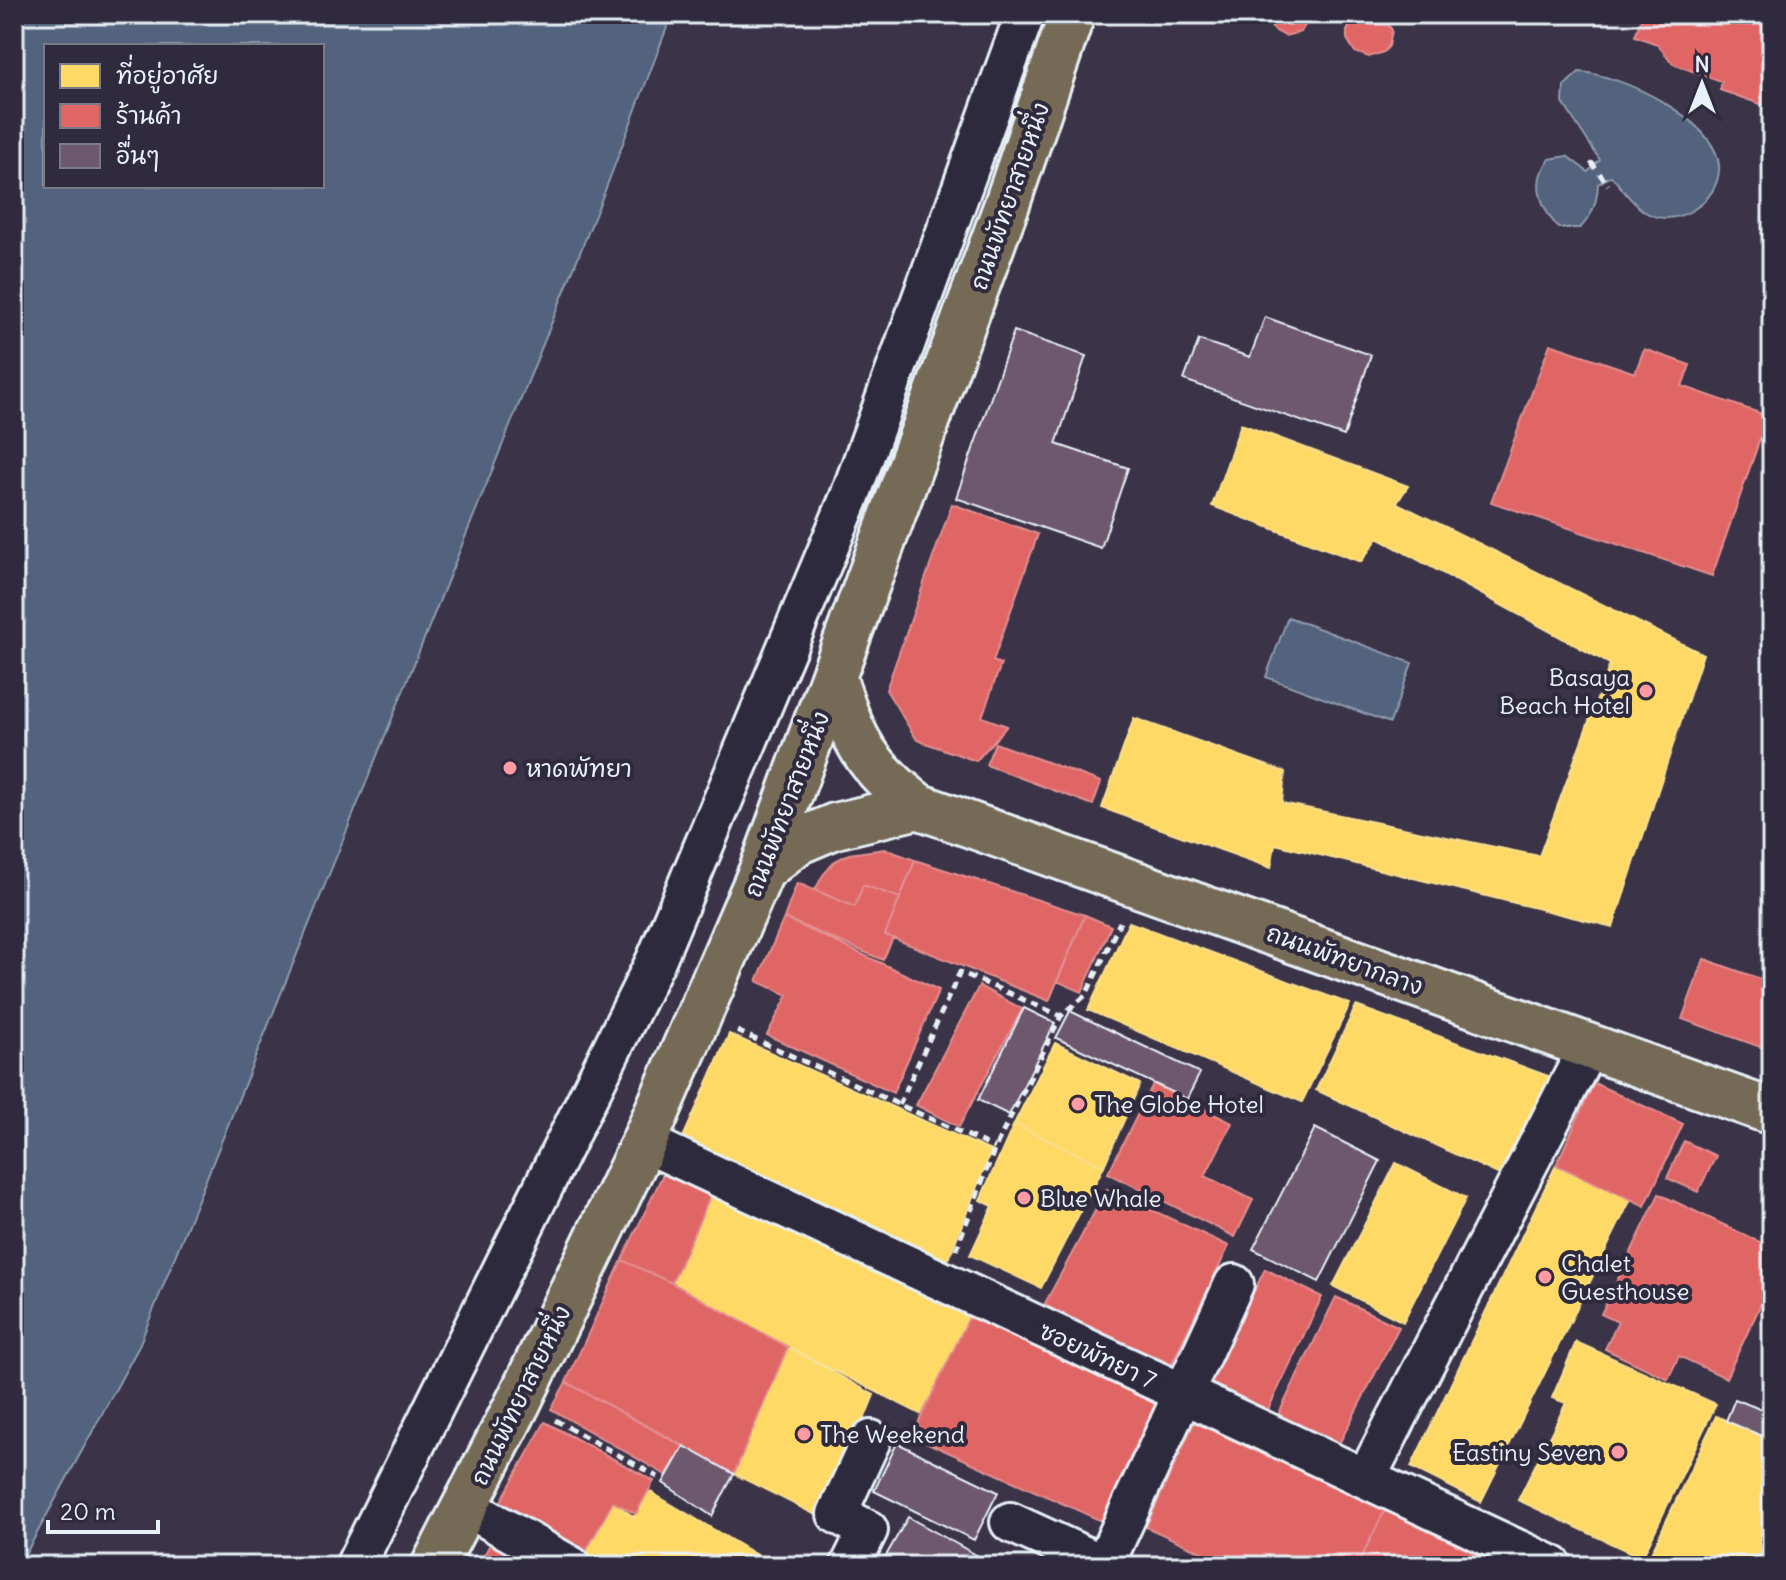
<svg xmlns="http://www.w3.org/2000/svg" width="1786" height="1580" font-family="Delius,'Playpen Sans Thai',sans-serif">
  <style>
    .water { fill: #53627d; stroke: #8f9bae; stroke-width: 2; fill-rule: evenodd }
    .homes { fill: #ffd966; stroke: #f8e092; stroke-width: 2 }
    .shops { fill: #e06666; stroke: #e29092; stroke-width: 2 }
    .building { fill: #6d586d; stroke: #e8f1f8; stroke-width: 2 }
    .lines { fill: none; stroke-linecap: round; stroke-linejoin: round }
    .minor-casing { stroke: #e8f1f8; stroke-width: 44 }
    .major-casing { stroke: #e8f1f8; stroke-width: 50 }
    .path { stroke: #e8f1f8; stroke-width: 5; stroke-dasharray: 8 6; stroke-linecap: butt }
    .minor { stroke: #2f2a3d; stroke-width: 38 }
    .major { stroke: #756a55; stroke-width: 44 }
    .poi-dot { fill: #ff9aa2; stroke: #2f2a3d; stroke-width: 3 }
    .labels { text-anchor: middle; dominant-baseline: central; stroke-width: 8; stroke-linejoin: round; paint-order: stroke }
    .street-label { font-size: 24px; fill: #e8f1f8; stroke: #2f2a3d }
    .poi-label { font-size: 24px; fill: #e8f1f8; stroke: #2f2a3d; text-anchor: start }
  </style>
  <rect width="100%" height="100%" fill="#3b3347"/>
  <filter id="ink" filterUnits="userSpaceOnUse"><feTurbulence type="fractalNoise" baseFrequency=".0125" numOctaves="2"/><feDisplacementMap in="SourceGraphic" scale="16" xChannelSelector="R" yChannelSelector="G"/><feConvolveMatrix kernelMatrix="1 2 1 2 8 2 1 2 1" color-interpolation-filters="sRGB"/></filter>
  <g filter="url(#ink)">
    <path class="water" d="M 14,14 L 672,14 L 606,188 L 138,1348 L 19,1566 L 14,1566 ZM 46,46 L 322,46 L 322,186 L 46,186 Z
      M 1579,72 C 1620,74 1716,119 1719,166 C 1721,201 1675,231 1645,212 C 1631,203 1622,187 1611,176 L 1598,184 C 1597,202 1593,215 1580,228 L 1559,228 C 1547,216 1536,195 1540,177 C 1541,171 1547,164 1550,159 L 1567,156 L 1588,172 L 1600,160 L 1563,103 L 1564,86 Z
      M 1288,617 L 1412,663 L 1390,723 L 1266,677 Z"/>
    <path class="homes" d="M 1241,424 L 1408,486 L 1397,503 L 1703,654 L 1613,927 L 1275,844 L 1271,868 L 1102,808 L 1134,718 L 1285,772 L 1282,803 L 1539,856 L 1610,664 L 1378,538 L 1361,562 L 1212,506 Z
      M 1129,922 L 1350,1004 L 1302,1102 L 1088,1010 Z
      M 1356,1006 L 1551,1077 L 1502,1176 L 1316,1090 Z
      M 729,1034 L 991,1151 L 945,1268 L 681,1142 Z
      M 1055,1043 L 1140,1084 L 1104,1166 L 1014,1124 Z
      M 1014,1124 L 1104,1166 L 1041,1288 L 970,1255 L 993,1206 L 980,1200 Z
      M 1396,1163 L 1466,1198 L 1403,1322 L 1333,1286 Z
      M 1556,1165 L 1631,1199 L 1481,1502 L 1411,1467 Z
      M 713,1190 L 970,1316 L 922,1415 L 788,1347 L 672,1283 Z
      M 1576,1342 L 1716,1404 L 1642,1558 L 1518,1500 L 1566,1403 L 1552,1398 Z
      M 788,1347 L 874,1395 L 824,1519 L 734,1474 Z
      M 1716,1416 L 1772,1440 L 1772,1566 L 1645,1566 Z
      M 649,1491 L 775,1566 L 599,1566 L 583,1557 L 613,1502 L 634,1517 Z"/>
    <path class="shops" d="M 1268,14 L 1308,14 L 1308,20 L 1301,32 L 1285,36 L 1274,30 L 1269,24 Z
      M 1351,14 L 1377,14 L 1383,17 L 1392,30 L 1389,46 L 1384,52 L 1369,57 L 1355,52 L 1347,39 L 1347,31 L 1353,19 Z
      M 1643,14 L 1772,14 L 1772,108 L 1720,90 L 1722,82 L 1673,64 L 1657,44 L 1635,36 Z
      M 1550,344 L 1635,373 L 1644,349 L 1690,365 L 1682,386 L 1768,416 L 1712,576 L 1491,502 Z
      M 952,504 L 1038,534 L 993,661 L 1001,664 L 982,717 L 1007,726 L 976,761 L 917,740 L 886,690 Z
      M 995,743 L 1101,782 L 1093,805 L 986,765 Z
      M 885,849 L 915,860 L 900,898 L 863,885 L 855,907 L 815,890 L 823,875 L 835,861 L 849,854 Z
      M 915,860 L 1085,915 L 1049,1001 L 885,935 Z
      M 797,883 L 855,907 L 863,885 L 900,898 L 885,935 L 893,938 L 883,960 L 784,918 Z
      M 1085,915 L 1111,926 L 1082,992 L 1057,981 Z
      M 784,918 L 939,990 L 893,1093 L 767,1035 L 788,995 L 757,981 Z
      M 1704,959 L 1772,983 L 1772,1051 L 1682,1019 Z
      M 979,986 L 1022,1009 L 959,1127 L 916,1105 Z
      M 1594,1083 L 1683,1124 L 1645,1206 L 1556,1165 Z
      M 1153,1084 L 1232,1123 L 1205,1176 L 1253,1200 L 1235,1237 L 1108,1173 Z
      M 1684,1141 L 1716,1156 L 1698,1192 L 1667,1178 Z
      M 665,1170 L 713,1190 L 672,1283 L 622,1260 Z
      M 1107,1189 L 1229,1246 L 1170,1367 L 1044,1305 Z
      M 1659,1194 L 1772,1248 L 1772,1281 L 1726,1378 L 1679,1356 L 1668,1379 L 1605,1349 L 1618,1322 L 1601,1314 Z
      M 622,1260 L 672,1283 L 788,1347 L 734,1474 L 566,1382 Z
      M 1265,1269 L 1322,1297 L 1267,1412 L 1209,1383 Z
      M 1336,1297 L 1399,1327 L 1338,1446 L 1278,1415 Z
      M 973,1309 L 1164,1401 L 1106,1523 L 912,1436 Z
      M 566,1382 L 684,1446 L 666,1475 L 551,1409 Z
      M 1196,1419 L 1389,1502 L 1357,1566 L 1232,1566 L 1146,1527 Z
      M 545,1422 L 654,1481 L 636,1514 L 613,1502 L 583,1557 L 496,1510 Z
      M 1389,1502 L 1522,1566 L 1357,1566 Z
      M 493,1539 L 546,1566 L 478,1566 Z"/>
    <path class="building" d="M 1265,317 L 1371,355 L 1344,436 L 1184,380 L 1199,340 L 1250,357 Z
      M 1014,331 L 1086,356 L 1056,444 L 1128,468 L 1101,548 L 956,498 Z
      M 1024,1008 L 1055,1023 L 1009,1115 L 978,1100 Z
      M 1070,1011 L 1200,1073 L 1187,1099 L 1056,1038 Z
      M 1315,1128 L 1380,1161 L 1319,1282 L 1253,1249 Z
      M 1735,1399 L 1772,1414 L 1772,1440 L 1726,1421 Z
      M 897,1443 L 998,1492 L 974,1540 L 874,1491 Z
      M 684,1446 L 734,1474 L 712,1516 L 663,1483 Z
      M 908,1517 L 996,1566 L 891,1566 L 883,1561 Z"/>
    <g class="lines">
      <defs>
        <path id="minor" d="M 644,1142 L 1553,1566
          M 1366,1478 L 1589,1046
          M 465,1506 L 571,1566
          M 1010,1522 L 1106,1566
          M 1104,1565 L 1234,1284
          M 355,1566 L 656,960 L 849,499 L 1025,14
          M 850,1566 L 868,1530 L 837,1514 L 871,1440"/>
        <path id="major" d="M 834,679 C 854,742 865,765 918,806 L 1772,1112
          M 762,870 L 797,842 L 835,826 L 918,806
          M 434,1566 L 519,1401 L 644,1142 L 762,870 L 1007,204 L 1072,14"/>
      </defs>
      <use href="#minor" class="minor-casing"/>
      <use href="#major" class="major-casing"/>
      <path class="path" d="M 1591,162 L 1608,185
        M 737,1031 L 995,1148
        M 899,1105 L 960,972 L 1061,1016
        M 956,1250 L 995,1148 L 1061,1016 L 1086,995 L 1120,922
        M 555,1420 L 658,1477"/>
      <use href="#minor" class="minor"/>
      <use href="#major" class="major"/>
    </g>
  </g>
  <g class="poi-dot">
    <circle cx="1646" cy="691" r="8"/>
    <circle cx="510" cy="768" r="8"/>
    <circle cx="1078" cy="1104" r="8"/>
    <circle cx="1024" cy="1198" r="8"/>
    <circle cx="1545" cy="1277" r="8"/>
    <circle cx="804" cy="1434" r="8"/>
    <circle cx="1618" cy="1452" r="8"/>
  </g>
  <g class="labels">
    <g class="street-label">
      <text transform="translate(1009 196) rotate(-71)">ถนนพัทยาสายหนึ่ง</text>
      <text transform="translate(786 804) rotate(-69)">ถนนพัทยาสายหนึ่ง</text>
      <text transform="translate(1345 959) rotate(20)">ถนนพัทยากลาง</text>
      <text transform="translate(1098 1355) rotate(25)">ซอยพัทยา 7</text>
      <text transform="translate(520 1395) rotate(-64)">ถนนพัทยาสายหนึ่ง</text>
    </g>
    <g class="poi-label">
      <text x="1630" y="677" text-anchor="end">Basaya<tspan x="1630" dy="28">Beach Hotel</tspan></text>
      <text x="526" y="768">หาดพัทยา</text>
      <text x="1094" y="1104">The Globe Hotel</text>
      <text x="1040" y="1198">Blue Whale</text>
      <text x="1561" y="1263">Chalet<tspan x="1561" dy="28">Guesthouse</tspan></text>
      <text x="820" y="1434">The Weekend</text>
      <text x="1602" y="1452" text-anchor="end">Eastiny Seven</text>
    </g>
  </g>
  <rect width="1786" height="1580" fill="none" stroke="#2f2a3d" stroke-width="48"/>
  <rect x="24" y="24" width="1738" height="1532" fill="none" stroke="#e8f1f8" stroke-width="3" filter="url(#ink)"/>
  <rect x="44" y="44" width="280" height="144" fill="#2f2a3d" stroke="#797a88" stroke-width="2"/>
  <rect x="60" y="64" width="40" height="24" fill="#ffd966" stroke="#797a88" stroke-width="2"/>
  <text x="116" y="84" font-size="24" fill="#e8f1f8">ที่อยู่อาศัย</text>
  <rect x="60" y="104" width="40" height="24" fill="#e06666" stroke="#797a88" stroke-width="2"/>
  <text x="116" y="124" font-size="24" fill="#e8f1f8">ร้านค้า</text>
  <rect x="60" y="144" width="40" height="24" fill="#6d586d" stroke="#797a88" stroke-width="2"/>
  <text x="116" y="164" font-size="24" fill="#e8f1f8">อื่นๆ</text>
  <g transform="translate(1702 84)" stroke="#2f2a3d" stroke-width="6" paint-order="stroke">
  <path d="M0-6L14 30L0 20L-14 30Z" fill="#e8f1f8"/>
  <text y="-12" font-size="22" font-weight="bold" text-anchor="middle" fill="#e8f1f8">N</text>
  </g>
  <path d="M48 1520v12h110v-12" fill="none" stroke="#e8f1f8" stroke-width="4"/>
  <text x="60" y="1520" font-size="24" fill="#e8f1f8" stroke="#2f2a3d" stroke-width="6" paint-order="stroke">20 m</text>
</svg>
